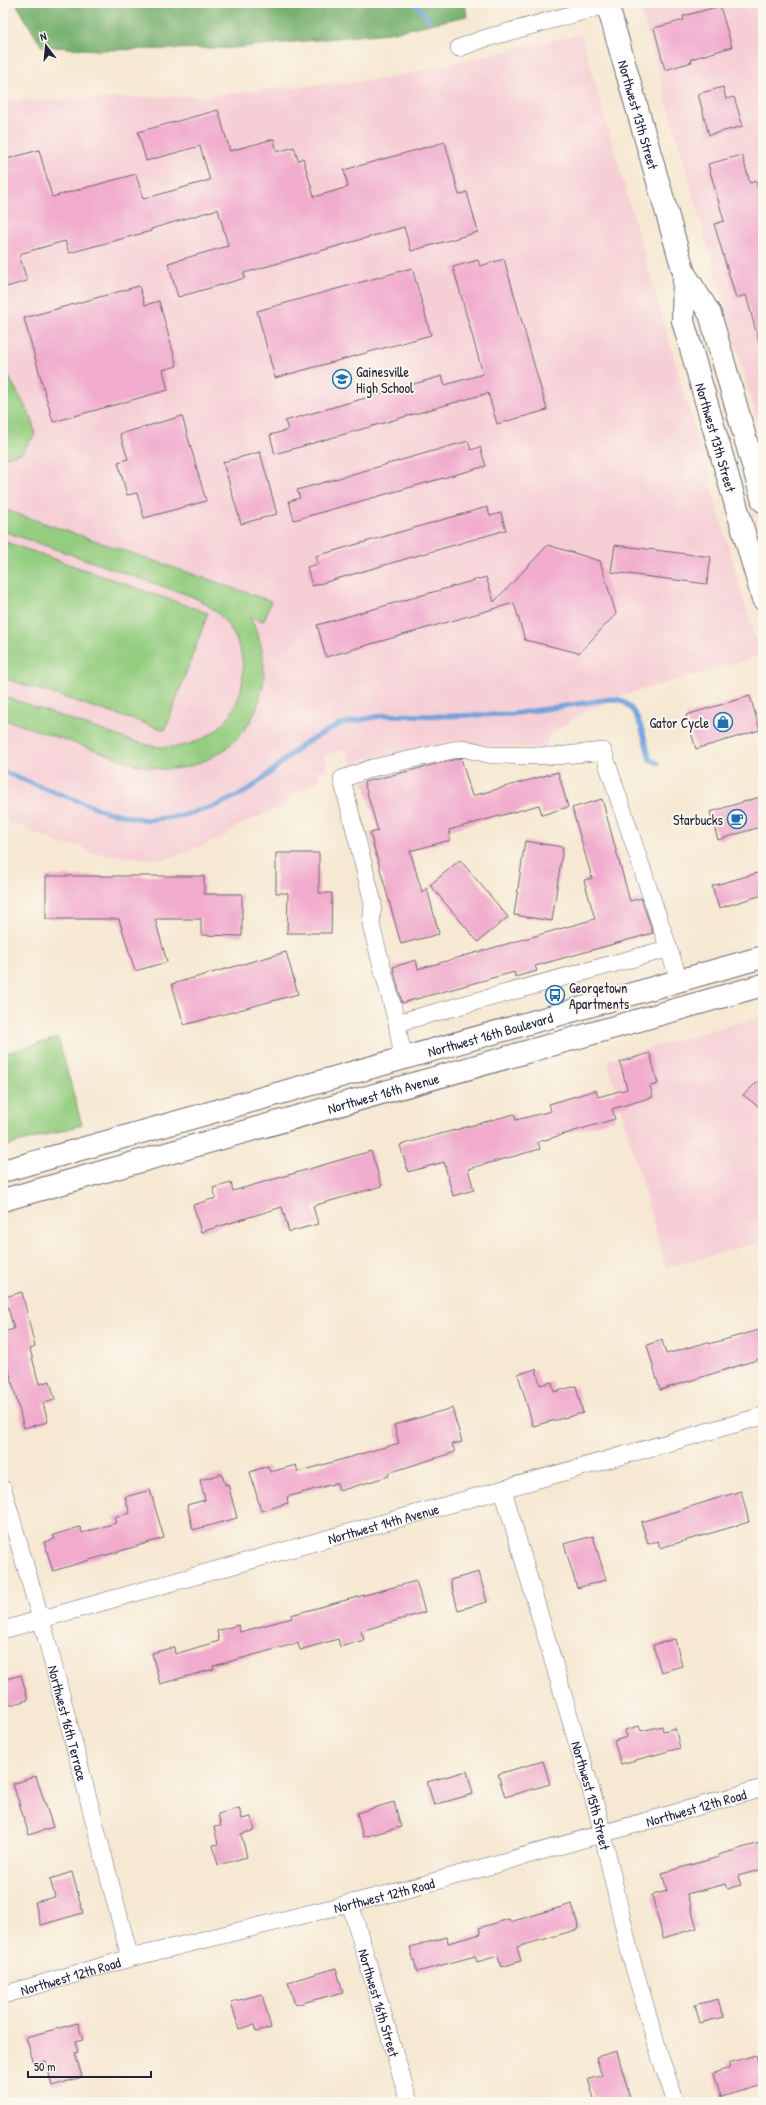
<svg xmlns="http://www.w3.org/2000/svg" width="766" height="2105" font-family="'Patrick Hand',sans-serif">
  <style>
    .built { fill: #f6cfd6 }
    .green { fill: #94cd80; stroke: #5b785e }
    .forest { fill: #77b06e; stroke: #4c6954 }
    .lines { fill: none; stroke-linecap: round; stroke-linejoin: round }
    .stream { stroke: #72a3dc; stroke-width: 5 }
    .building { fill: #f1accd }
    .street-casing { stroke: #6c6770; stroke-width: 18 }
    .secondary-casing { stroke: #6c6770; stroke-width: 24 }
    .primary-casing { stroke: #6c6770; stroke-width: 24 }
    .street { stroke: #fff; stroke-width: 17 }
    .secondary { stroke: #fff; stroke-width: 22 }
    .primary { stroke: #fff; stroke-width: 22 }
    .labels { text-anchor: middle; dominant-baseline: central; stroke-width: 4; stroke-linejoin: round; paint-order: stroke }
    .street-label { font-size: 14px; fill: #22223b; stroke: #fbf7ec }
    .poi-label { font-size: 14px; fill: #22223b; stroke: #fbf7ec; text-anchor: start }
  </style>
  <rect width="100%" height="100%" fill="#fbf7ec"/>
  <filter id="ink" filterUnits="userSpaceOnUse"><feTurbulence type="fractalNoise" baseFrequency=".025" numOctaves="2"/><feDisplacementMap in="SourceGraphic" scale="8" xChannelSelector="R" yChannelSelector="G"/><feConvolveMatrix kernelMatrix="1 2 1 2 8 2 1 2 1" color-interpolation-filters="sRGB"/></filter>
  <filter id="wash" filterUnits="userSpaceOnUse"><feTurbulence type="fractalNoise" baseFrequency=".012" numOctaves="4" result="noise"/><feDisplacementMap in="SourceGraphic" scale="16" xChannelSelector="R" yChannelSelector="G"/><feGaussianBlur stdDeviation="0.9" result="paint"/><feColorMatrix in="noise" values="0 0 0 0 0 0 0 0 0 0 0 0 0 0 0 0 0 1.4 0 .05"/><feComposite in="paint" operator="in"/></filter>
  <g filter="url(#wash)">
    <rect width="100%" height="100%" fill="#f6e8d2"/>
    <path class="built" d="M 639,3 L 763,3 L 763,441 Z
      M 581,34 L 760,656 L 617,697 L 618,700 L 587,710 L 550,734 L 545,748 L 470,745 L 452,741 L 396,756 L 367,758 L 352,767 L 347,749 L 324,755 L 328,769 L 317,771 L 319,780 L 293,794 L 282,806 L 236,827 L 224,837 L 164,860 L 91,853 L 82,847 L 62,844 L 27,830 L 17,824 L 9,824 L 3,810 L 3,101 L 201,96 L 385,79 Z
      M 763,1016 L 763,1241 L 666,1268 L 607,1060 Z"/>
    <path class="green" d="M 3,366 L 32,419 L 35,435 L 21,453 L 3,458 Z
      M 3,509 L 271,601 L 264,621 L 250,617 C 266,648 269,679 255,712 C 240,747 199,771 162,769 C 137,767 115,757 92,749 C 62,739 33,729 3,719 L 3,696 C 34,707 64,717 95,728 C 120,736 147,749 174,747 C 256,738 269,630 191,596 L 3,531 Z
      M 3,541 L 208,613 L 165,730 L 3,678 Z
      M 58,1038 L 82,1125 L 3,1147 L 3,1054 Z"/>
    <path class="forest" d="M 16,3 L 465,3 L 467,16 L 389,33 L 232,48 L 97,50 L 41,46 Z"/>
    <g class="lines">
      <path class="stream" d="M 414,3 L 429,19
        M 3,772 L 107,812 L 147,820 L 180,816 L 216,806 L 247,791 L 271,772 L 303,744 L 340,724 L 385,715 L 447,716 L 512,714 L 610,699 C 614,699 619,699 622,701 C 641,711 645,742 650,760 L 658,763"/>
    </g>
    <g id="blocks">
      <path class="building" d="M 720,6 L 732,47 L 691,59 L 692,62 L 665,70 L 654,28 L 684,20 L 683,16 Z
        M 723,87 L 726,99 L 734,97 L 743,126 L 709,135 L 698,94 Z
        M 218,110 L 230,151 L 274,139 L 277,152 L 294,147 L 298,160 L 303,158 L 314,197 L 348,187 L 344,170 L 445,142 L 459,195 L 467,192 L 478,232 L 411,251 L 404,227 L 244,273 L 245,278 L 178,297 L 168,263 L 228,246 L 218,209 L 151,229 L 151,231 L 69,253 L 65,241 L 19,254 L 27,281 L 3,288 L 3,160 L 39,150 L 52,197 L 136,174 L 143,199 L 210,180 L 200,146 L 146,161 L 138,132 Z
        M 742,155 L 750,183 L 756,181 L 763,208 L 763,342 L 759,342 L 746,295 L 736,298 L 714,224 L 724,221 L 708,164 Z
        M 504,259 L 547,410 L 497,424 L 488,393 L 275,454 L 270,435 L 288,430 L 285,421 L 442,376 L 445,385 L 483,374 L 453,267 L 478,260 L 480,266 Z
        M 412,268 L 431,335 L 275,378 L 257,311 Z
        M 139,286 L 145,305 L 159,301 L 177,366 L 163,370 L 168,390 L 53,422 L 24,318 Z
        M 182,416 L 206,501 L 144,518 L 137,493 L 127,495 L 118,462 L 128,459 L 120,434 Z
        M 468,441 L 471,450 L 480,447 L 486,466 L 294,520 L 289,501 L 300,498 L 297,490 Z
        M 260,452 L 277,514 L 241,524 L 223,462 Z
        M 487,507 L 490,516 L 501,513 L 506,530 L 312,586 L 307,567 L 318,564 L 316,556 Z
        M 548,545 L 600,561 L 616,614 L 579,653 L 525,640 L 514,603 L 326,657 L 317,625 L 486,577 L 494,602 Z
        M 615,545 L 711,557 L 707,584 L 611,572 Z
        M 750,696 L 760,730 L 696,749 L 686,715 Z
        M 461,758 L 472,796 L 558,772 L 568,807 L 542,815 L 539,805 L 449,830 L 450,840 L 410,851 L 422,892 L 427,888 L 439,934 L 401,944 L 370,833 L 378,831 L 364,782 Z
        M 763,796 L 763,826 L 718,840 L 710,812 Z
        M 602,799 L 630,901 L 641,898 L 653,933 L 535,966 L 537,971 L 515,977 L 514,972 L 402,1003 L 393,967 L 416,960 L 418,969 L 595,919 L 584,880 L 592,878 L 572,808 Z
        M 525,841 L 563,847 L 552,921 L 514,915 Z
        M 276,853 L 319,853 L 319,893 L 332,893 L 331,933 L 287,933 L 288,893 L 276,893 Z
        M 460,860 L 508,917 L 478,942 L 430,885 Z
        M 761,872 L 763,895 L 719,908 L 712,886 Z
        M 46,876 L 204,876 L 204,894 L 242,894 L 242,936 L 201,935 L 201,919 L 155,919 L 167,962 L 135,971 L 119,919 L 46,919 Z
        M 286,952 L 298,994 L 184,1025 L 172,984 Z
        M 650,1053 L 658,1084 L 650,1086 L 653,1097 L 612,1109 L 615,1119 L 538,1142 L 540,1149 L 468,1169 L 474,1190 L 453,1196 L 444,1162 L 408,1172 L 400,1145 L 514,1114 L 516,1120 L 551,1111 L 549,1104 L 596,1090 L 598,1097 L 627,1089 L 620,1062 Z
        M 763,1077 L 763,1110 L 743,1095 Z
        M 371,1151 L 382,1186 L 313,1206 L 318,1224 L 289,1232 L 282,1207 L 201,1232 L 193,1205 L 216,1198 L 213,1188 L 231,1183 L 233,1191 Z
        M 22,1292 L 35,1347 L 30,1349 L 39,1384 L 50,1381 L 55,1400 L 43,1403 L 48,1422 L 24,1428 L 3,1348 L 3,1332 L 14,1329 L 5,1297 Z
        M 763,1329 L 763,1358 L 660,1390 L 647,1345 L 662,1340 L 666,1354 L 708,1342 L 709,1344 Z
        M 536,1369 L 540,1385 L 552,1382 L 554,1392 L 576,1386 L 583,1413 L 533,1426 L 518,1374 Z
        M 452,1408 L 462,1442 L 452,1444 L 455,1452 L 388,1473 L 389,1476 L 339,1491 L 337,1483 L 287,1497 L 288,1503 L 261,1511 L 250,1472 L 268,1466 L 270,1472 L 296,1465 L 298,1472 L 399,1443 L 394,1425 Z
        M 222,1474 L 225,1485 L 228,1484 L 237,1518 L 193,1530 L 187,1505 L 205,1500 L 200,1480 Z
        M 150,1490 L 164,1538 L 53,1571 L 44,1542 L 55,1539 L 53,1535 L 80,1527 L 82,1533 L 116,1523 L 114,1517 L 130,1513 L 125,1497 Z
        M 741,1491 L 749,1522 L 660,1548 L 658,1541 L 648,1544 L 641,1522 Z
        M 593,1536 L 606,1580 L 577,1588 L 564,1544 Z
        M 479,1572 L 487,1602 L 458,1610 L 450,1580 Z
        M 416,1581 L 425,1612 L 361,1631 L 364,1640 L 340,1647 L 338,1639 L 300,1650 L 298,1643 L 213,1666 L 214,1669 L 160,1684 L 152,1653 L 174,1647 L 175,1654 L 219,1641 L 217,1631 L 238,1625 L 240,1632 L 292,1618 L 291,1615 Z
        M 675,1639 L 682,1666 L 661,1672 L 653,1645 Z
        M 21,1675 L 28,1700 L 3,1707 L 3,1680 Z
        M 639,1726 L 641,1731 L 662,1726 L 663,1731 L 675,1728 L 680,1748 L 621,1764 L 614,1741 L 627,1737 L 625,1730 Z
        M 543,1761 L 550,1784 L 505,1797 L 498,1774 Z
        M 467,1771 L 473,1794 L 434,1805 L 427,1782 Z
        M 36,1776 L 53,1827 L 29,1835 L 13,1784 Z
        M 394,1802 L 401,1827 L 363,1837 L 357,1813 Z
        M 239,1808 L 242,1819 L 251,1817 L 255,1830 L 241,1834 L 247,1857 L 218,1865 L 213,1845 L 218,1844 L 214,1827 L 221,1826 L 218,1814 Z
        M 763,1842 L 763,1869 L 738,1876 L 741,1885 L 728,1889 L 726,1884 L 687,1894 L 697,1928 L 663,1938 L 652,1895 L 667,1891 L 662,1873 L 719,1857 L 718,1855 Z
        M 72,1872 L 83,1913 L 41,1925 L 35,1902 L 55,1897 L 50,1879 Z
        M 572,1904 L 579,1929 L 517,1947 L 521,1961 L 501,1967 L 498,1956 L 477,1962 L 475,1956 L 417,1972 L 410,1947 L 447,1937 L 448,1943 L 481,1934 L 479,1928 L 509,1919 L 510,1922 Z
        M 336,1968 L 343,1992 L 295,2005 L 288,1982 Z
        M 262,1994 L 271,2028 L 256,2032 L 254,2025 L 239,2029 L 231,2002 Z
        M 718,1999 L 723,2017 L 700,2023 L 695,2005 Z
        M 78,2023 L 83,2040 L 75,2042 L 78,2052 L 75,2053 L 82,2077 L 52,2086 L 46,2061 L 34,2064 L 26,2037 Z
        M 617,2051 L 631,2102 L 595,2102 L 588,2079 L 602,2076 L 596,2057 Z
        M 756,2055 L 763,2085 L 721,2097 L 714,2073 L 730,2068 L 728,2063 Z"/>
    </g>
  </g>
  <g filter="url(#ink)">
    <use href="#blocks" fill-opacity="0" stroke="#6c6770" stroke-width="1"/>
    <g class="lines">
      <defs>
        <g id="street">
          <path d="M 459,48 L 483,39 L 613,3"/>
          <path d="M 397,1023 L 667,949"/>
          <path d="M 403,1059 L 397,1023 L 371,925 L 373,903 L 342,779 L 372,768 L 462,748 L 492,755 L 556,756 L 603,751 L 679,980"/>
          <path id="s1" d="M 3,1489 L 46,1637 L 130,1958"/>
          <path id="s2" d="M 503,1490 L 598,1814 L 630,1954 L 662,2063 L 676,2102"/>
          <path id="s3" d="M 3,1630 L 763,1416"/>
          <path id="s4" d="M 350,1903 L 409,2102"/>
          <path id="s5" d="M 3,1995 L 130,1958 L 408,1889 L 763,1788"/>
        </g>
        <g id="secondary">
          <path id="s6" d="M 3,1171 L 763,957"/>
          <path id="s7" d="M 3,1200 L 763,985"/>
        </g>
        <g id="primary">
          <path id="s8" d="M 607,3 L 684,273 L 710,314 L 763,501"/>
          <path id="s9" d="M 684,273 L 683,321 L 763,599"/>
        </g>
      </defs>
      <use href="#street" class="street-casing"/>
      <use href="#secondary" class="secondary-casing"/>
      <use href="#primary" class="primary-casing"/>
      <use href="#street" class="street"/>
      <use href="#secondary" class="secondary"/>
      <use href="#primary" class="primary"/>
    </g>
  </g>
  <defs>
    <symbol id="school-ring" viewBox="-11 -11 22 22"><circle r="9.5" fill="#fbf7ec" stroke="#1f6fb2" stroke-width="1.5"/><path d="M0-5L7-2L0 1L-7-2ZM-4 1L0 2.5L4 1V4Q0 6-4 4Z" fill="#1f6fb2"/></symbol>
    <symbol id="shop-ring" viewBox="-11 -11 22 22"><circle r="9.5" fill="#fbf7ec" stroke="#1f6fb2" stroke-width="1.5"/><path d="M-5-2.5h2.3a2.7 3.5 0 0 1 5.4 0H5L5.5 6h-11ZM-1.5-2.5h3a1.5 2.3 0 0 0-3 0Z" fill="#1f6fb2"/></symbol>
    <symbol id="cafe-ring" viewBox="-11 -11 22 22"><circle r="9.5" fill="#fbf7ec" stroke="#1f6fb2" stroke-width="1.5"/><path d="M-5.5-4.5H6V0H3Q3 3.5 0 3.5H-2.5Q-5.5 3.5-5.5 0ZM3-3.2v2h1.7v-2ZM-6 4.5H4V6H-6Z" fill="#1f6fb2"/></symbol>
    <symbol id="bus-ring" viewBox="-11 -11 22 22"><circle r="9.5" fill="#fbf7ec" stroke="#1f6fb2" stroke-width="1.5"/><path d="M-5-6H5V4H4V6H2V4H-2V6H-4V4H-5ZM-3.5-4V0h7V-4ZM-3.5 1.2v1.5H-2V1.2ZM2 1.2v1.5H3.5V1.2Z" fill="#1f6fb2"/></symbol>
  </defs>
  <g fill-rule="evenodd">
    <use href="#school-ring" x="331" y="368" width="22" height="22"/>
    <use href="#shop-ring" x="712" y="711" width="22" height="22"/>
    <use href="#cafe-ring" x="726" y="808" width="22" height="22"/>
    <use href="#bus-ring" x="544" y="984" width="22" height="22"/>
  </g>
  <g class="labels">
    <g class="street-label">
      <text stroke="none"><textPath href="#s8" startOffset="116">Northwest 13th Street</textPath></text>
      <text stroke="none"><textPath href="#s9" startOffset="169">Northwest 13th Street</textPath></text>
      <text stroke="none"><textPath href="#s6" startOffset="506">Northwest 16th Boulevard</textPath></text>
      <text stroke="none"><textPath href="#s7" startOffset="395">Northwest 16th Avenue</textPath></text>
      <text stroke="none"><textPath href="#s3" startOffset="395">Northwest 14th Avenue</textPath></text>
      <text stroke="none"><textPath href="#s1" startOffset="243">Northwest 16th Terrace</textPath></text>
      <text stroke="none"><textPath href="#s2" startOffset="318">Northwest 15th Street</textPath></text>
      <text stroke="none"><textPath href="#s5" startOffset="718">Northwest 12th Road</textPath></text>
      <text stroke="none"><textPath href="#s5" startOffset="394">Northwest 12th Road</textPath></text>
      <text stroke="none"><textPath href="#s5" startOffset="70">Northwest 12th Road</textPath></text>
      <text stroke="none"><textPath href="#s4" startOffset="104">Northwest 16th Street</textPath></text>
    </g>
    <g class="poi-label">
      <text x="356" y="371">Gainesville<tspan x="356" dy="16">High School</tspan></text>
      <text x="709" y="722" text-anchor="end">Gator Cycle</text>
      <text x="723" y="819" text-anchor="end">Starbucks</text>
      <text x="569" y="987">Georgetown<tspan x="569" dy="16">Apartments</tspan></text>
    </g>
  </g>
  <rect width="766" height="2105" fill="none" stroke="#fbf7ec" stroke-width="16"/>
  <g transform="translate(46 46) rotate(344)" stroke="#fbf7ec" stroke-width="3" paint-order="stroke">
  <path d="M0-3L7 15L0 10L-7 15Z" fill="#22223b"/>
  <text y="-6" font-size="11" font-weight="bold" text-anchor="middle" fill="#22223b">N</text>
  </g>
  <path d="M28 2071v6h123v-6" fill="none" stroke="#22223b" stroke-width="2"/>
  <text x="34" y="2071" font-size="12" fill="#22223b" stroke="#fbf7ec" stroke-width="3" paint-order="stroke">50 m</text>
</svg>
